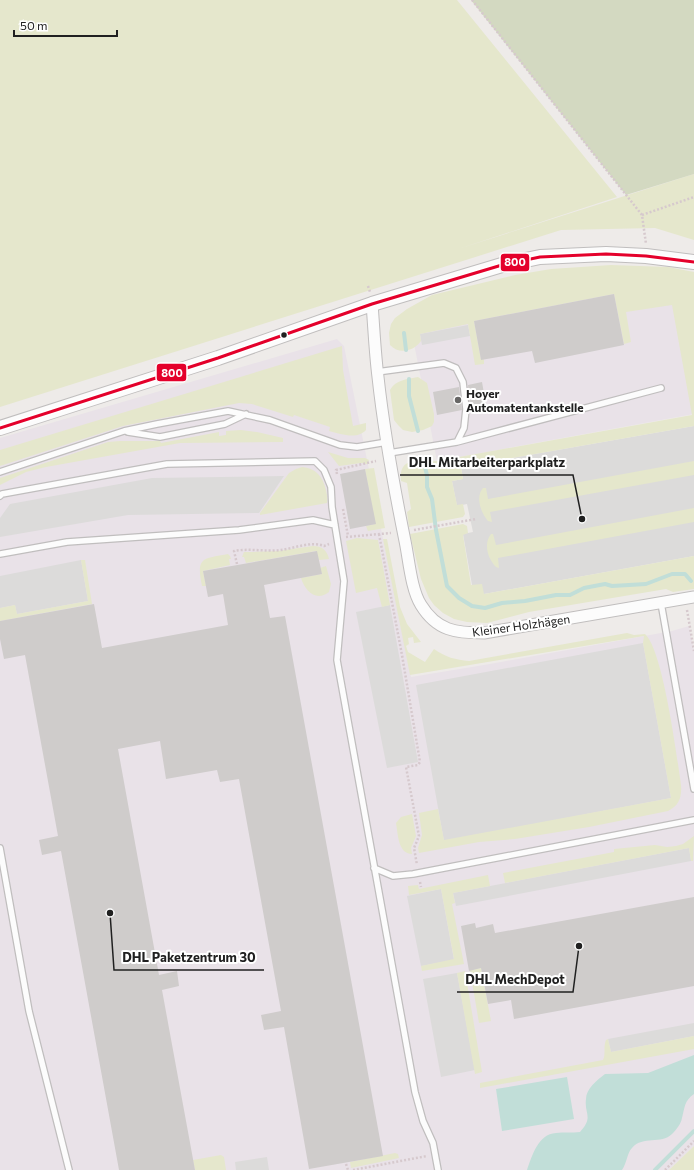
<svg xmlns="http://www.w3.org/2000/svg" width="694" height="1170" font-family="Commissioner,sans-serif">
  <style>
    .industrial { fill: #e9e2e8 }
    .religious { fill: #dcdbda }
    .grass { fill: #e5e7cc }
    .forest { fill: #d3d9c1 }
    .water { fill: #c1ded8 }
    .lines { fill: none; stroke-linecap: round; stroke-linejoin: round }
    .stream { stroke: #c1ded8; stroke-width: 4 }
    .building { fill: #cfcccb }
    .service-casing { stroke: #c0bebe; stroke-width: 8 }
    .minor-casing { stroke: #c0bebe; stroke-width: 13 }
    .tertiary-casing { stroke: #c0bebe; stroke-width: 16 }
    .path { stroke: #d6c9cd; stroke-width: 2.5; stroke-dasharray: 2 2; stroke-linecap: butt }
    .service { stroke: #fcfcfc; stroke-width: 5.5 }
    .minor { stroke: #fcfcfc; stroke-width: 11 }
    .tertiary { stroke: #fcfcfc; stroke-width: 14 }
    .bus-1-casing { stroke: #fff; stroke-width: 6 }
    .bus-1 { stroke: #e4002b; stroke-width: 3 }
    .bus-dot { fill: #202020; stroke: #fff; stroke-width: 1.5 }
    .poi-dot { fill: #686766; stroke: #fff; stroke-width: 1.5 }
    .labels { text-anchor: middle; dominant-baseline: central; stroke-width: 4; stroke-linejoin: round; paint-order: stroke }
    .poi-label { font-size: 12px; font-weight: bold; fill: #202020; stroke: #fff; text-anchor: start }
    .street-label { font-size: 12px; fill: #202020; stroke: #fff }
    .leader { fill: none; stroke: #202020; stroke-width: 1.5 }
    .callout-dot { fill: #202020; stroke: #fff; stroke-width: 1.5 }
    .callout-label { font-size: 13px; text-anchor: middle; font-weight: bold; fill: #202020; stroke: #fff; stroke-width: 4; stroke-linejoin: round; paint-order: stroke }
    .line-badge { stroke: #fff; stroke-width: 1.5 }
    .badge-label { font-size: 11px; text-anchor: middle; font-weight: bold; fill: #fff }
  </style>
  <rect width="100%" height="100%" fill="#eeebe9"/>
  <path class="industrial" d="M 694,287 L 694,414 L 437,461 L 409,318 L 463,297 Z
    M 337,339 L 344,346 L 411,677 L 490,664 L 672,631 L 689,626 L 694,651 L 694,1146 L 669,1170 L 0,1170 L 0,438 Z"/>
  <path class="religious" d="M 468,325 L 470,336 L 422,345 L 420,334 Z
    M 694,426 L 694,556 L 484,594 L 472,585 L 463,534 L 473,532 L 467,504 L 457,506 L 452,481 L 463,479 L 461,467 Z
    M 284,476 L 259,513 L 128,515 L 0,537 L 0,518 L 10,504 L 152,478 Z
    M 81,560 L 88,601 L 17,614 L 15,605 L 0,608 L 0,576 Z
    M 390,605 L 418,762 L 387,768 L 356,612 Z
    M 643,643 L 671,798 L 444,841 L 416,685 Z
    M 689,848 L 691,861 L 456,906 L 453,893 Z
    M 441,889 L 454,960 L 421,966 L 407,896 Z
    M 457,973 L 475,1070 L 441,1077 L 423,979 Z
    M 694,1023 L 694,1036 L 611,1052 L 608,1039 Z
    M 267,1157 L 269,1170 L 236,1170 L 235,1162 Z"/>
  <path class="grass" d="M 0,0 L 457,0 L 617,197 L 458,249 L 694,174 L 694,240 L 655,228 L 561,230 L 0,407 Z
    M 611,265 L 668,267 L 694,272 L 694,426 L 461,467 L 463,479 L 452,481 L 457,505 L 463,504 L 465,514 L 463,517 L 409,527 L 407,512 L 411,509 L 407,483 L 401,481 C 398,456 420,461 437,461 L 692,415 L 672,305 L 626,312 L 631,342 L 624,344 L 614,294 L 474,321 L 481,360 L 484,359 L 484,364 L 475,365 L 468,324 L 420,334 L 421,341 C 414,351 399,355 390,345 L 389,333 L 391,324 L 395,318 L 407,309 L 432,295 L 515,275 L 551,269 Z
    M 342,346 L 343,370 L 353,426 L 366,423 L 366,430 C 357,440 341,434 329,431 L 330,427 L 294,415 L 293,417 L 252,404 L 239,403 L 123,426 L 0,466 L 0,450 Z
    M 418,377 L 427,383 L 434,414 L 434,422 L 432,426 L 423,430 L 412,432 L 403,430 L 398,425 L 394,420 L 390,390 C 395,380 408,379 418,377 Z
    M 241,430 L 257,432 L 283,438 L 283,442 L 180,443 L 46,467 L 26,472 L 0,485 L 0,478 L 108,442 L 120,441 L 160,441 L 161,443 L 219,432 L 219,436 L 226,435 L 226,431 Z
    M 328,452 L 348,458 L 365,458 L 369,460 L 367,464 L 361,463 L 339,466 Z
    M 694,461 L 694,475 L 490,512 L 492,522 L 488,521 C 481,513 475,497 483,488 L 486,488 L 488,499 Z
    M 302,467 C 316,468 323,477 326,490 C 327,495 328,499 327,503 L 260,515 L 260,513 L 289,473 L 296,469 Z
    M 374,468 L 385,528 L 368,531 L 366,526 L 375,524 L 365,469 Z
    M 694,508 L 694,522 L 498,558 L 499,568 L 496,567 C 488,559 483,544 491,534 L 493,534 L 496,545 Z
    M 463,524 L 467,526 L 468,533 L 463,535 L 471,585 L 482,584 L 484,594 L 694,556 L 694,589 L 673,592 L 666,589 L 529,612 L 487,623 L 467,622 L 454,619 L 443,613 L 434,605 L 429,598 L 421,579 L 410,534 Z
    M 357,538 L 378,540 L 390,605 L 382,607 L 377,588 L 356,593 L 346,541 Z
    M 383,539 L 387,539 L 400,607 L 407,624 L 421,642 L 414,643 L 413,637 L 408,638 L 409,644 L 406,646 L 408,652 L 425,662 L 434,649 C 445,657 456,660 469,661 L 627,633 L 634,635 L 645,634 C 663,650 677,757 681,785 C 682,797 679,806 668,811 L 589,827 L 515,839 L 479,842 L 419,853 L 418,848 L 422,835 L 419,813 L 438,809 L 444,840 L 671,798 L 643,643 L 644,636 L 410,675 Z
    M 313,546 C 322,546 327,550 329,559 L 319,560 L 316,551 L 246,563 L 244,557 L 242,557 L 244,552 L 278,551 Z
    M 228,554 L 230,556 L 231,559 L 229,559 L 230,565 L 203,571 L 206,586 L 202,586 C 196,557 202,559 228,554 Z
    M 81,560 L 85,560 L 92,604 L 0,621 L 0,608 L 15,605 L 17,614 L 88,601 Z
    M 326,566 L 331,584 L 329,592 C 316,602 305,591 301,578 L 322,574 L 320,568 Z
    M 412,814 L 416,836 L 411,848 L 412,854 C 398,854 398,834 396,823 L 401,817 Z
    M 694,836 L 693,861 L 691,861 L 689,848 L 505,883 L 503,873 L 614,852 L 614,849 L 655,845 L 667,847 L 676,846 L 683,844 Z
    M 488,875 L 490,886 L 453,893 L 455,903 L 452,904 L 464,964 L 422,971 L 421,966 L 454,959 L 441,889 L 409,895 L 408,886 L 418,885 L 419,889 Z
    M 481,968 L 491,1021 L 479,1023 L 470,970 Z
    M 465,971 L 482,1072 L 475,1074 L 457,973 Z
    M 694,1036 L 694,1049 L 480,1088 L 480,1083 L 603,1060 C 606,1054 603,1047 606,1040 L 608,1039 L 611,1052 Z
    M 694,1146 L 694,1170 L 669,1170 Z
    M 395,1153 L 398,1154 L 399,1158 L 351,1168 L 350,1162 Z
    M 221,1155 L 224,1157 L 226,1170 L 195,1170 L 193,1160 Z"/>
  <path class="forest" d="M 471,0 L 694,0 L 694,174 L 626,195 Z"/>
  <path class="water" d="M 694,1055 L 694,1094 C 684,1101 685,1107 682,1118 C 681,1124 676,1130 672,1134 C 661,1145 643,1135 632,1148 C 627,1153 627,1163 622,1170 L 527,1170 C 532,1156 538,1134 556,1133 C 564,1132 572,1133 580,1132 C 594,1117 584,1114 586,1099 C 586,1089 597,1080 605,1074 L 648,1073 Z
    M 567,1077 L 574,1119 L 502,1131 L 496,1089 Z"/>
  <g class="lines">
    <path class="stream" d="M 404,333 L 406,350
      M 409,379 L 409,396 L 418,431
      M 423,460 L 427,475 L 427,487 L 432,499 L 436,530 L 447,586 L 459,598 L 472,606 L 485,608 L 502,603 L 525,601 L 556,595 L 570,595 L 584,588 L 605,584 L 612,586 L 646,584 L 672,574 L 685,574 L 691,581
      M 655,1170 L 694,1131"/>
  </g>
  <path class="building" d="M 614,294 L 624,345 L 535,363 L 532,351 L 481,360 L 474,321 Z
    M 482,382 L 486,405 L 470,408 L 468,385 Z
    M 459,387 L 462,410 L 437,415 L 433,392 Z
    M 365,469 L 376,524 L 350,529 L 340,474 Z
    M 317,551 L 322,574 L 264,585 L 270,618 L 285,616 L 383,1156 L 309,1169 L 284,1027 L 264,1030 L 261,1015 L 281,1011 L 239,779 L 220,782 L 217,770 L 166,779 L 160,741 L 118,749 L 159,975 L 177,971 L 179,986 L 162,990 L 195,1170 L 119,1170 L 61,851 L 42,855 L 39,840 L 58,836 L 25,655 L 4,659 L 0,639 L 0,621 L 94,604 L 102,648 L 228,625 L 223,594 L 208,597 L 203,571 Z
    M 694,897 L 694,986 L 514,1019 L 511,1000 L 488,1004 L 481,968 L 469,971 L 461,926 L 475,923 L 476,928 L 493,924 L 495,933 Z"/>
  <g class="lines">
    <defs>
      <path id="service" d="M 377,372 L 444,363 L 456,368 L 463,382 L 466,409 L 464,428 L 457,442 L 389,453
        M 128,432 L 160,437 L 225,424 L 246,414
        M 457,442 L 661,388
        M 0,472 L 124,431 L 157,424 L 228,411 L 270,420 L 340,445 L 357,447 L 387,442
        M 0,496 L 2,494 L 167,464 L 315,461 L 324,470 L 331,487 L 332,507 L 344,581 L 337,660 L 415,1092 L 423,1121 L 433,1143 L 438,1170
        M 0,554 L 67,542 L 239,530 L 313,520 L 335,525
        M 661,603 L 694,789
        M 0,848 L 29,1011 L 69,1170
        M 374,868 L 393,876 L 413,874 L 694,820"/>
      <path id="minor" d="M 372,304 C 374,329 375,353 378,377 C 384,432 394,487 405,541 C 409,560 411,589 421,605 C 437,631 456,633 484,633 L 694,597"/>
      <path id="tertiary" d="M 0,428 L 218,358 L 372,304 L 502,265 L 540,257 L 606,254 L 646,256 L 694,262"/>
    </defs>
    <use href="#service" class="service-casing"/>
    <use href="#minor" class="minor-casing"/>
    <use href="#tertiary" class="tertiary-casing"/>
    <path class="path" d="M 472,0 L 642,215 L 646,244
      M 642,215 L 694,197
      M 368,286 L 370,292
      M 337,474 L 336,470 L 376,461
      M 343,509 L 348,536
      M 414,530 L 476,519
      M 379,534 L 402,655 L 420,762 L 418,765 L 406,767 L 419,836 L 414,848 L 417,865
      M 346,537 L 391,533
      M 237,564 L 234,551 C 250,548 266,552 281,550 C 295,548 311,541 324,546 L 329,544
      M 687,610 L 694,651
      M 420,882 L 421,887
      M 346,1164 L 348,1170
      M 353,1170 L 427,1156
      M 665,1170 L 694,1141"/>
    <use href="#service" class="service"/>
    <use href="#minor" class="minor"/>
    <use href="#tertiary" class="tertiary"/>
    <defs>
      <path id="bus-1" d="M 0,428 L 218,358 L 372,304 L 502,265 L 540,257 L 606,254 L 646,256 L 694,262"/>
    </defs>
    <use href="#bus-1" class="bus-1-casing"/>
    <use href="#bus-1" class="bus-1"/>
  </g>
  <circle class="bus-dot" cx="284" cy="335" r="3.5"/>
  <circle class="poi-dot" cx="458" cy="400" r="4"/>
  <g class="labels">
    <g class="poi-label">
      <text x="466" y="393">Hoyer<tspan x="466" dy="14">Automatentankstelle</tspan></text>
    </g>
    <g class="street-label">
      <text transform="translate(521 625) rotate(-8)">Kleiner Holzhägen</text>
    </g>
  </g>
  <path class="leader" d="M582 519L573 475H400M110 913L114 970H264M579 946L573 992H457"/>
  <g class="callout-dot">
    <circle cx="582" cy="519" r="4"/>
    <circle cx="110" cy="913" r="4"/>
    <circle cx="579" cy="946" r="4"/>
  </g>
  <g class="callout-label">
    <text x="487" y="467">DHL Mitarbeiterparkplatz</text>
    <text x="189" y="962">DHL Paketzentrum 30</text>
    <text x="515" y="984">DHL MechDepot</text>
  </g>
  <g class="line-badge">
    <rect x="500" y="253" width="30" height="19" rx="4" fill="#e4002b"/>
    <rect x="156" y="363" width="31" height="19" rx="4" fill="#e4002b"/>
  </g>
  <g class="badge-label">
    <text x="515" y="266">800</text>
    <text x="172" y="377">800</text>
  </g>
  <path d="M14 30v6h103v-6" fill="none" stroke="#202020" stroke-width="2"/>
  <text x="20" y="30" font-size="12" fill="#202020" stroke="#ffffff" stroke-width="3" paint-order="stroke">50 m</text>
</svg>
